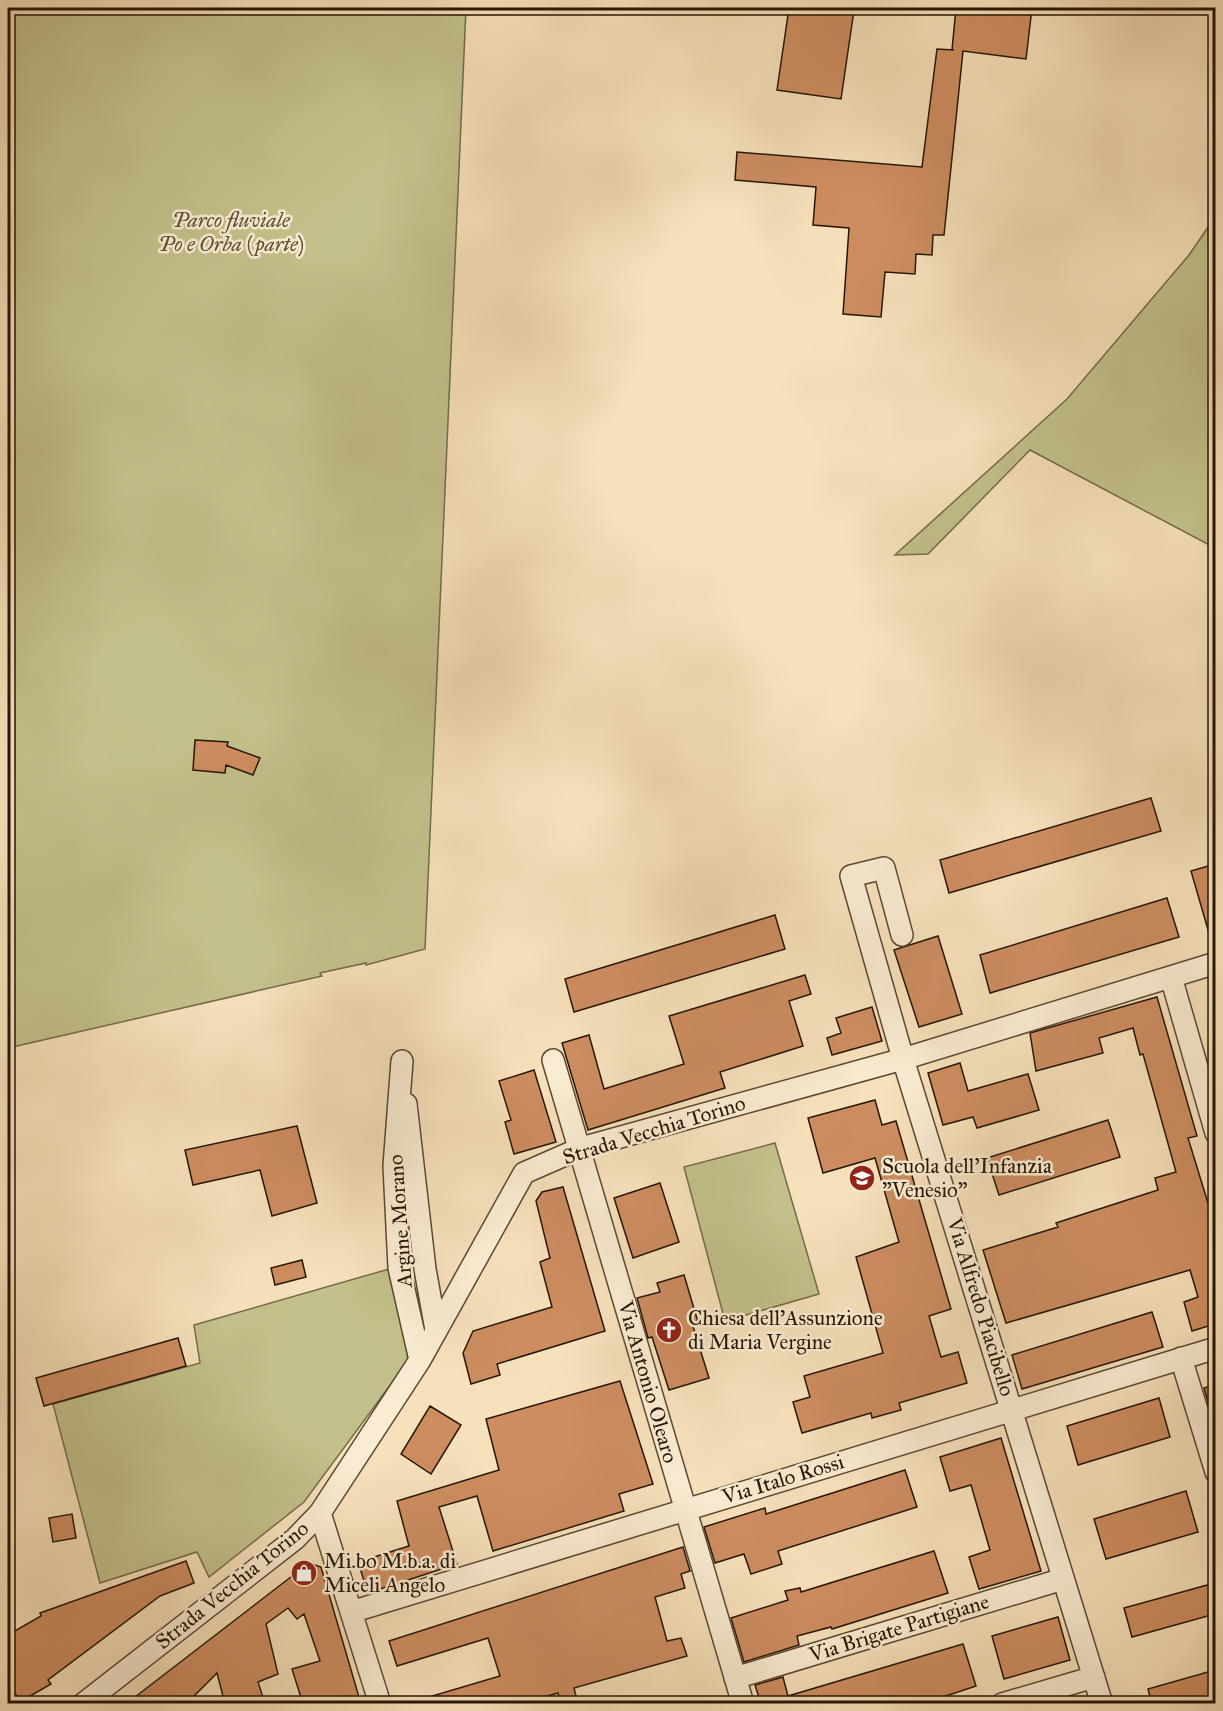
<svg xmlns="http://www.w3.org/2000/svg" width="1223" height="1711" font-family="'IM FELL Great Primer',serif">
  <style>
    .green { fill: #c3c18b; stroke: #746b48; stroke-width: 1.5 }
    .building { fill: #cd8d61; stroke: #251505; stroke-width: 1.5 }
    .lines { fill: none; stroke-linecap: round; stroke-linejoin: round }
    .street-casing { stroke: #5a4832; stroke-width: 24 }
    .street { stroke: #faecd3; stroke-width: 21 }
    .labels { text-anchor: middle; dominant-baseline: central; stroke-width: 5; stroke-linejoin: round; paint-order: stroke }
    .park-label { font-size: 21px; font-style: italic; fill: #5c5134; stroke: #faecd3 }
    .street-label { font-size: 21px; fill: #251505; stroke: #faecd3 }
    .poi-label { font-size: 21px; fill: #251505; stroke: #faecd3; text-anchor: start }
  </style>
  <rect width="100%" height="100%" fill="#f7e1bb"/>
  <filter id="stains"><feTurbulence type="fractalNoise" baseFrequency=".00333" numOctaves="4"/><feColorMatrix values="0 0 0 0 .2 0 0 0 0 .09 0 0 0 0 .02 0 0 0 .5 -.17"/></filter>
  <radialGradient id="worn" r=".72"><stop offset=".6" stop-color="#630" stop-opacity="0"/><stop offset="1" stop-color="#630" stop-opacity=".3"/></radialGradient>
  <path class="green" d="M 8,8 L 466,8 L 425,949 L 366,965 L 366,963 L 320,973 L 322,976 L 8,1048 Z
    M 1215,217 L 1215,548 L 1030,450 L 928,554 L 895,555 L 1067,399 L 1189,255 Z
    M 775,1143 L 819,1294 L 725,1321 L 684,1167 Z
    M 396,1267 L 408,1361 L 304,1502 L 209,1577 L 197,1552 L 100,1583 L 53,1404 L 200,1363 L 194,1325 Z"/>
  <path class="building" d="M 789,8 L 854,10 L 841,99 L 777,90 Z
    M 956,8 L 1032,8 L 1026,59 L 963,51 L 944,235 L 933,235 L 932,255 L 916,254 L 915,274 L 885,272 L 881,317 L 843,314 L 849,228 L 813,225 L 816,187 L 735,180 L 737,152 L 922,167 L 937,49 L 954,50 L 952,50 Z
    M 195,740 L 228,742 L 227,746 L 260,758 L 253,775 L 226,765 L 225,773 L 193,770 Z
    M 1151,798 L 1161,831 L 949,893 L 940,860 Z
    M 1215,864 L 1215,939 L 1211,940 L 1191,871 Z
    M 1167,898 L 1179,937 L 990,993 L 980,955 Z
    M 775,915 L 785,949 L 574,1012 L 565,979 Z
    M 938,936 L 962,1014 L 919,1027 L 894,950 Z
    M 805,975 L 811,994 L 789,1001 L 803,1046 L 720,1072 L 725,1088 L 588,1130 L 562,1043 L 589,1035 L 604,1089 L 684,1064 L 669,1016 Z
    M 1157,997 L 1197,1136 L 1188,1138 L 1212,1216 L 1215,1215 L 1215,1324 L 1192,1331 L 1184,1302 L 1198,1297 L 1190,1270 L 1006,1323 L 983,1250 L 1058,1227 L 1056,1223 L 1158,1190 L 1155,1178 L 1176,1172 L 1143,1054 L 1140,1055 L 1133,1028 L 1099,1038 L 1103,1053 L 1036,1071 L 1030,1033 Z
    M 872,1007 L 882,1041 L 832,1055 L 827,1038 L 841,1033 L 836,1018 Z
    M 960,1063 L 968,1091 L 1028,1074 L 1039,1110 L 977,1128 L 973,1117 L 943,1125 L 928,1073 Z
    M 534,1070 L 556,1142 L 514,1154 L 505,1122 L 511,1120 L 499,1081 Z
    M 875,1100 L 882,1125 L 896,1121 L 951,1309 L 929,1316 L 941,1357 L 958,1352 L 967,1383 L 899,1403 L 901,1410 L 872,1418 L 871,1413 L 802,1433 L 793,1402 L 810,1397 L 804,1376 L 883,1353 L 856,1257 L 899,1242 L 875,1158 L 823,1173 L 808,1118 Z
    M 1108,1120 L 1120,1157 L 999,1195 L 987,1158 Z
    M 297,1126 L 317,1203 L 272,1216 L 260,1170 L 193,1185 L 185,1150 Z
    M 660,1183 L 679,1242 L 633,1258 L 614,1198 Z
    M 563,1187 L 605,1331 L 497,1364 L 500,1375 L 471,1384 L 463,1353 L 473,1331 L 552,1307 L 540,1262 L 550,1258 L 536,1201 L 542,1192 Z
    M 302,1260 L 306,1277 L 275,1285 L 271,1268 Z
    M 684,1275 L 698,1322 L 692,1323 L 709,1378 L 669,1390 L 652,1337 L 648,1338 L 637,1298 L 660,1292 L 657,1283 Z
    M 1152,1312 L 1163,1347 L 1022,1389 L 1012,1355 Z
    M 178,1338 L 186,1366 L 44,1406 L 36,1378 Z
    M 620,1381 L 653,1484 L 619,1494 L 624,1511 L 493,1551 L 477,1496 L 439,1507 L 457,1564 L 368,1593 L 358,1562 L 409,1546 L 397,1501 L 499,1470 L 486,1419 Z
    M 1215,1385 L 1215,1427 L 1204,1388 Z
    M 1159,1398 L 1170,1437 L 1078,1465 L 1067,1426 Z
    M 430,1406 L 461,1425 L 431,1474 L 401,1454 Z
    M 1001,1438 L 1041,1571 L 979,1589 L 969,1557 L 990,1550 L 971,1485 L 950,1491 L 940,1457 Z
    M 905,1470 L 917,1507 L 778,1551 L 782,1564 L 751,1574 L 744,1554 L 715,1563 L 704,1527 L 765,1508 L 766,1514 Z
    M 1186,1491 L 1198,1532 L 1106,1559 L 1094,1519 Z
    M 72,1514 L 76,1538 L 53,1542 L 49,1518 Z
    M 683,1547 L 690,1571 L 681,1574 L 685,1588 L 655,1597 L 667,1641 L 681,1638 L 687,1656 L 574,1688 L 578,1704 L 561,1704 L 558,1693 L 520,1704 L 422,1704 L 422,1699 L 500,1676 L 488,1638 L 397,1666 L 389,1641 Z
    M 934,1551 L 948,1593 L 832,1629 L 831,1627 L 797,1636 L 799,1645 L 744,1662 L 731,1618 L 788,1600 L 785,1591 L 800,1588 L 801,1592 Z
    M 186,1561 L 194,1583 L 160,1596 L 48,1680 L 51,1684 L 20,1702 L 8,1680 L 8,1635 L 41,1616 L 40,1613 Z
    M 309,1563 L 321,1567 L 361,1704 L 303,1704 L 292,1669 L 320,1661 L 304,1614 L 297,1619 L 288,1608 L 266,1624 L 278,1674 L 258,1682 L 265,1704 L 225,1704 L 217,1673 L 186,1704 L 126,1704 Z
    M 1211,1584 L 1215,1600 L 1215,1614 L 1132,1637 L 1124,1608 Z
    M 1058,1617 L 1070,1660 L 1004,1679 L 992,1636 Z
    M 963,1644 L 976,1686 L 922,1704 L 761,1704 L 755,1685 L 783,1677 L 788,1696 Z
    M 1215,1670 L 1215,1701 L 1207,1704 L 1152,1704 L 1148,1689 Z"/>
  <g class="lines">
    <defs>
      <path id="street" d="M 902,935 L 884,868 L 851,876 L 903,1059 L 1102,1704
        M 1171,977 L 1216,1133
        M 553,1060 L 743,1704
        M 402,1061 L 394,1166 L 399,1268 L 420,1360
        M 406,1104 L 425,1269 L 436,1330
        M 1181,1358 L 1216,1472
        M 320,1513 L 380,1704
        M 351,1612 L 1216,1348
        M 735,1678 L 1063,1579
        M 83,1704 L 295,1539 L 320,1513 L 420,1360 L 524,1173 L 581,1148 L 903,1059 L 1216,963
        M 1002,1704 L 1094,1677"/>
    </defs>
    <use href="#street" class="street-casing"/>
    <use href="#street" class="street"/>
  </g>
  <defs>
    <symbol id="school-disc" viewBox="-11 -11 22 22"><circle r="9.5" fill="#8f2418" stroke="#faecd3"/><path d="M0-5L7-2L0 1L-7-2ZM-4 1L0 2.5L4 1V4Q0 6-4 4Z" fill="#fff"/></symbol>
    <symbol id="church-disc" viewBox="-11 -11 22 22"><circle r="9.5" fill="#8f2418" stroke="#faecd3"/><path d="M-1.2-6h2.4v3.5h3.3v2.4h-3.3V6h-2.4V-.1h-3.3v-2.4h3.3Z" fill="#fff"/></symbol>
    <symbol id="shop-disc" viewBox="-11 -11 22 22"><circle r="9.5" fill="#8f2418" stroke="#faecd3"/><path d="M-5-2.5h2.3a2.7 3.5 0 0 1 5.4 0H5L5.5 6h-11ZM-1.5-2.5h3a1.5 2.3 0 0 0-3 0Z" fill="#fff"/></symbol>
  </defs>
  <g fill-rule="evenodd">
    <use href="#school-disc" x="847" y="1163" width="30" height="30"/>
    <use href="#church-disc" x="654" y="1315" width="30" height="30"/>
    <use href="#shop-disc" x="289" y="1558" width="30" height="30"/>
  </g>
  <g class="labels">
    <g class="park-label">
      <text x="231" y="220">Parco fluviale<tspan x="231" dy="24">Po e Orba (parte)</tspan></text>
    </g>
    <g class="street-label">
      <text transform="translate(654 1130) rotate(-17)">Strada Vecchia Torino</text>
      <text transform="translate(400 1221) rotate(-94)">Argine Morano</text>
      <text transform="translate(981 1307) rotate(73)">Via Alfredo Piacibello</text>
      <text transform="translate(648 1382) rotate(74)">Via Antonio Olearo</text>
      <text transform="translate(783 1479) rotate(-17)">Via Italo Rossi</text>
      <text transform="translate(232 1585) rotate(-39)">Strada Vecchia Torino</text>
      <text transform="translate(899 1628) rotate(-17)">Via Brigate Partigiane</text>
    </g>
    <g class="poi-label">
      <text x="882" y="1166">Scuola dell'Infanzia<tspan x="882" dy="24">"Venesio"</tspan></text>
      <text x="688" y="1318">Chiesa dell'Assunzione<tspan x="688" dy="24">di Maria Vergine</tspan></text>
      <text x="324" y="1561">Mi.bo M.b.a. di<tspan x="324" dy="24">Miceli Angelo</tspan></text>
    </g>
  </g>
  <rect width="1223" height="1711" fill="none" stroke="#f7e1bb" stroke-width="30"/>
  <rect x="9" y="9" width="1205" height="1693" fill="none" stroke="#251505" stroke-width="3"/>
  <rect x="15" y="15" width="1193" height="1681" fill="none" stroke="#251505" stroke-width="1.5"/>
  <rect width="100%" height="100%" filter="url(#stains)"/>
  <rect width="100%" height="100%" fill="url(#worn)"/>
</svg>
